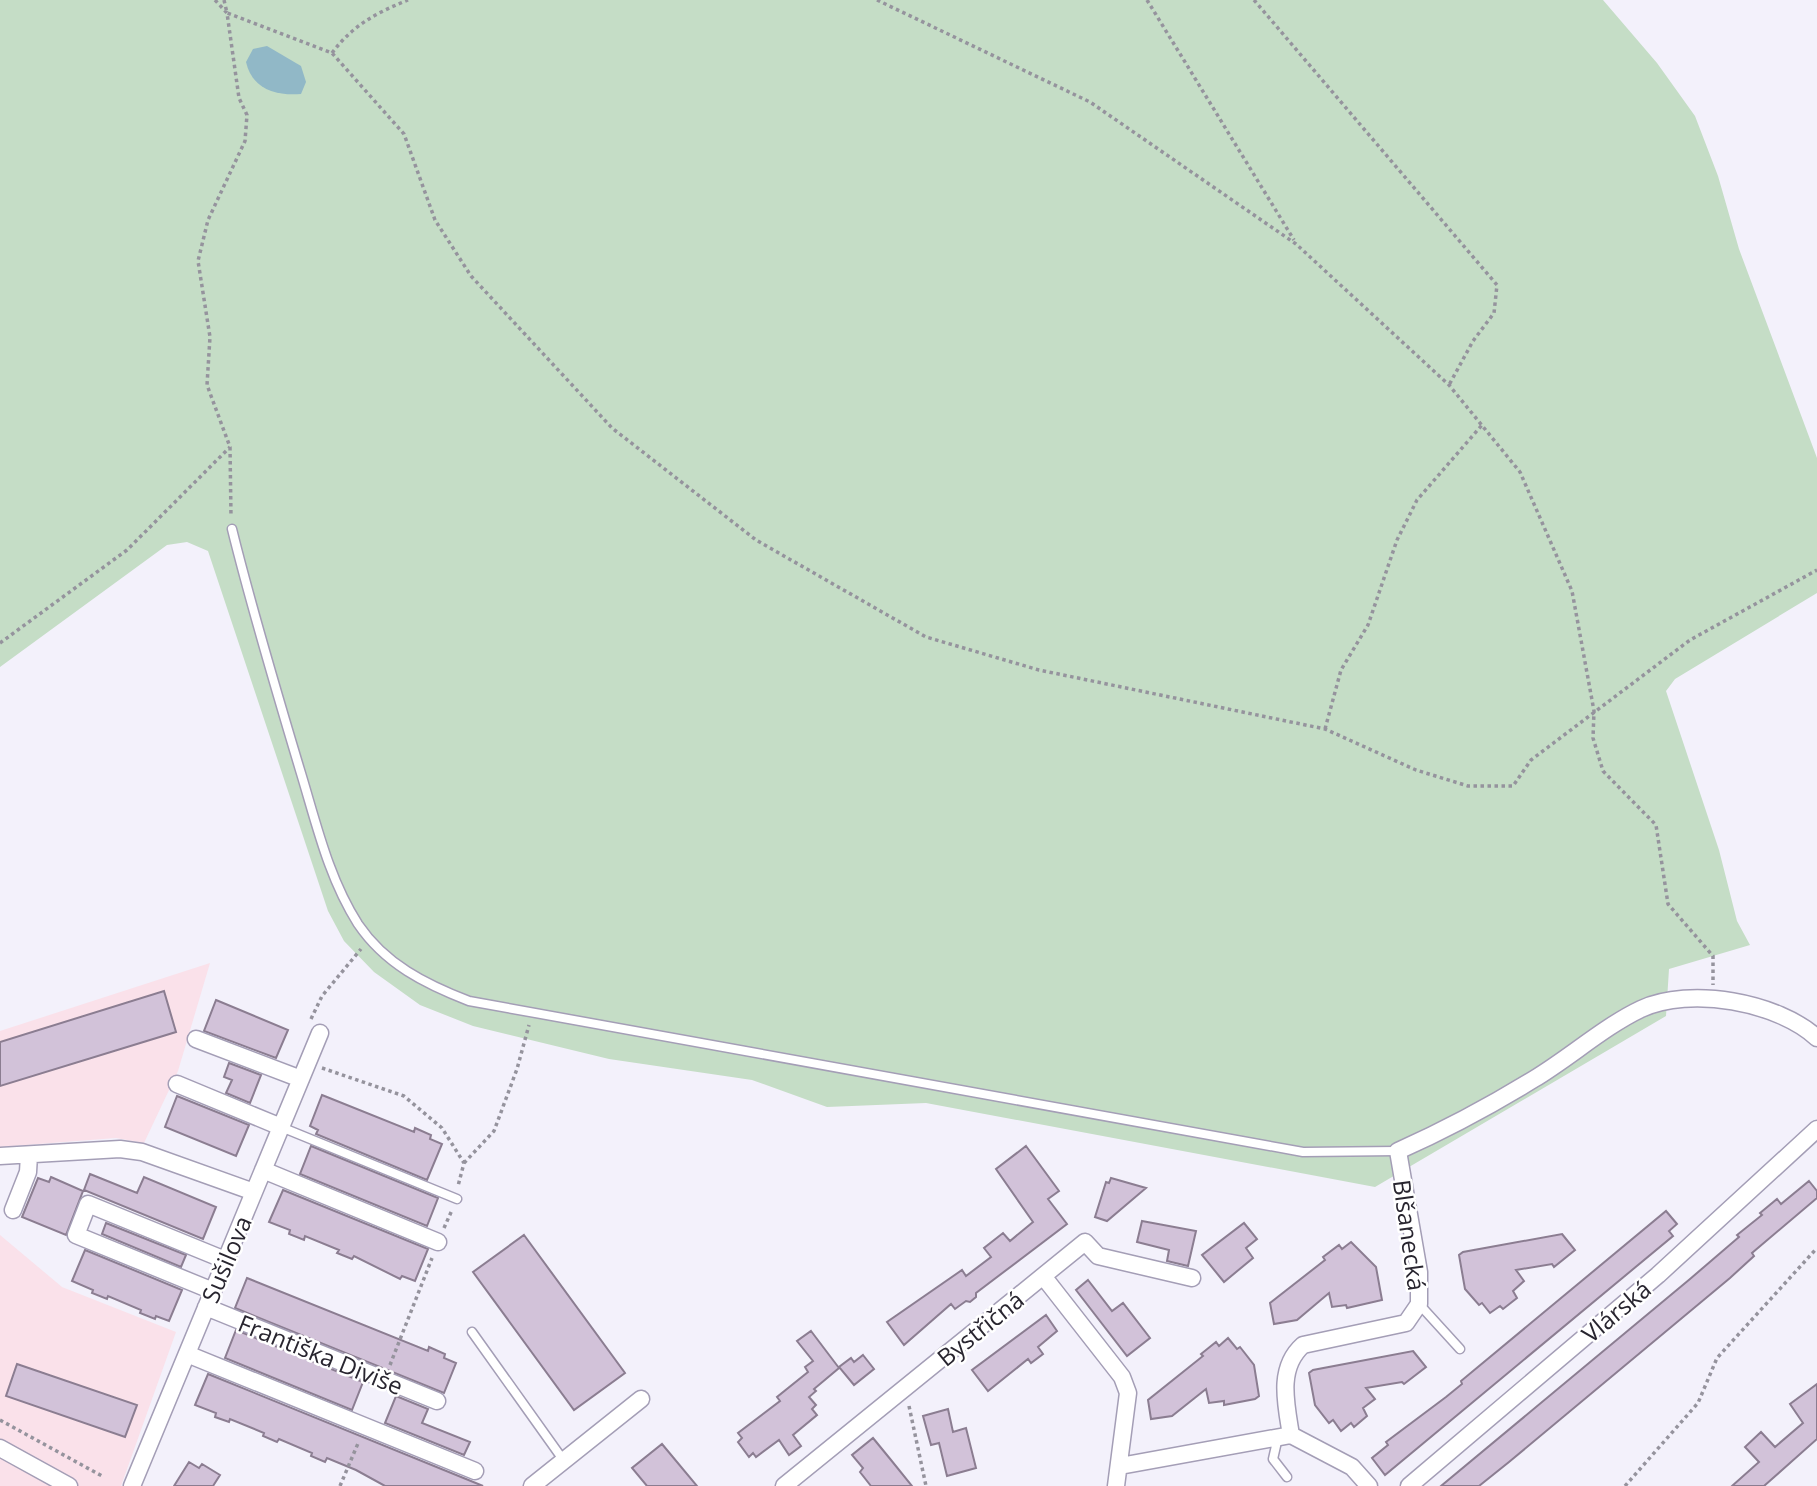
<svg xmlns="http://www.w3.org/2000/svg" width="1817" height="1486" font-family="'Open Sans',sans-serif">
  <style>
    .industrial { fill: #fae1ea }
    .green { fill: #c5ddc6 }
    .water { fill: #91b8c7 }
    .building { fill: #d2c2d9; stroke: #8b7d91; stroke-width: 2 }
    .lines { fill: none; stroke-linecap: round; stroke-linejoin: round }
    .service-casing { stroke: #a49eb6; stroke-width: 11 }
    .minor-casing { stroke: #a49eb6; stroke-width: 19 }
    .path { stroke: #95939d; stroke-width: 3.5; stroke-dasharray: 3.5 3.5; stroke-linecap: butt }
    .service { stroke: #fff; stroke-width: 8 }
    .minor { stroke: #fff; stroke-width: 16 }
    .labels { text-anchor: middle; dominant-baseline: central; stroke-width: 5; stroke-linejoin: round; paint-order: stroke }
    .street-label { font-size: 24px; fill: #28252f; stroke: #fff }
  </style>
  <rect width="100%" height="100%" fill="#f3f1fb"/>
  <path class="industrial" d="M 210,963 L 178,1071 L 144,1143 L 116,1138 L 0,1147 L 0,1031 Z
    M 0,1235 L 62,1287 L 176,1332 L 121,1486 L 0,1486 Z"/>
  <path class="green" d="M 0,0 L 1603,0 L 1657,63 L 1695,116 L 1718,176 L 1739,249 L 1817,458 L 1817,593 L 1675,679 L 1666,691 L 1719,850 L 1737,921 L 1750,945 L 1669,969 L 1666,1016 L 1375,1187 L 926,1103 L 827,1107 L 752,1080 L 609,1059 L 473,1026 L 420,1005 L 374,972 L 344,941 L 328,911 L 208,551 L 187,542 L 167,545 L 0,667 Z"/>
  <path class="water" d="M 267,46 L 301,66 L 306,82 L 301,94 C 276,96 252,89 246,62 L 253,49 Z"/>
  <path class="building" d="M 164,991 L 176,1032 L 0,1086 L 0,1042 Z
    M 216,1000 L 288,1030 L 276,1058 L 204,1031 Z
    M 229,1063 L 261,1075 L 250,1103 L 226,1093 L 232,1080 L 224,1077 Z
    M 322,1095 L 414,1132 L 415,1128 L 431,1135 L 430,1139 L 442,1144 L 427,1180 L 316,1134 L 318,1130 L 310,1126 Z
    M 177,1096 L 249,1125 L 236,1156 L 165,1127 Z
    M 311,1146 L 438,1198 L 427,1226 L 300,1174 Z
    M 1026,1146 L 1059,1191 L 1048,1199 L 1067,1224 L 976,1293 L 976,1297 L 970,1302 L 966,1301 L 955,1309 L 951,1304 L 904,1345 L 887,1322 L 962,1270 L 966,1276 L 991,1257 L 984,1248 L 1003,1233 L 1010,1241 L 1033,1222 L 996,1169 Z
    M 90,1174 L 137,1193 L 144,1177 L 216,1207 L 203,1239 L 84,1190 Z
    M 51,1177 L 83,1191 L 66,1235 L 22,1217 L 38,1178 L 49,1182 Z
    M 1111,1178 L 1146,1188 L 1107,1221 L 1095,1217 L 1106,1182 L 1109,1183 Z
    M 1809,1181 L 1817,1191 L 1817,1198 L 1752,1253 L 1754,1256 L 1730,1278 L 1509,1462 L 1479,1486 L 1441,1486 L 1690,1279 L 1739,1237 L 1737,1235 L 1762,1215 L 1760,1213 L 1777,1199 L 1781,1204 Z
    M 283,1190 L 428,1249 L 415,1281 L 402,1276 L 400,1279 L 354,1256 L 352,1259 L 337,1253 L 339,1250 L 305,1236 L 304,1240 L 289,1234 L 290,1230 L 269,1222 Z
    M 1666,1211 L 1677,1224 L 1669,1231 L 1673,1236 L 1385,1475 L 1372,1458 L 1388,1445 L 1386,1442 L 1446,1397 L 1462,1384 L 1461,1381 Z
    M 1142,1221 L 1196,1231 L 1188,1266 L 1167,1261 L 1169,1250 L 1137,1242 Z
    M 106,1223 L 186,1255 L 181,1267 L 102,1234 Z
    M 1244,1223 L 1257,1239 L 1246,1248 L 1253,1258 L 1224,1282 L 1202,1255 Z
    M 1562,1234 L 1575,1250 L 1554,1267 L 1552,1264 L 1516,1270 L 1524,1281 L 1513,1291 L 1517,1298 L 1503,1309 L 1500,1306 L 1490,1313 L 1482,1303 L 1479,1305 L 1465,1289 L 1459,1255 L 1463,1252 Z
    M 524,1235 L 625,1373 L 574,1410 L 473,1272 Z
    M 1351,1242 L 1376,1267 L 1382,1300 L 1347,1308 L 1346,1305 L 1332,1307 L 1329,1293 L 1297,1320 L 1274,1324 L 1270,1303 L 1325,1260 L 1323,1257 L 1339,1245 L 1342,1249 Z
    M 85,1250 L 182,1290 L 169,1321 L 156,1316 L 155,1319 L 140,1313 L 141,1310 L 108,1296 L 107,1299 L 92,1293 L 93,1290 L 72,1281 Z
    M 247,1278 L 428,1351 L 429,1347 L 445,1354 L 444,1358 L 456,1363 L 444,1393 L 235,1308 Z
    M 1088,1280 L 1112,1311 L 1123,1303 L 1150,1338 L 1127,1356 L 1076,1290 Z
    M 1046,1315 L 1057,1331 L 1038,1347 L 1043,1354 L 1031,1363 L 1028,1359 L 988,1391 L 972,1370 Z
    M 236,1330 L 363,1382 L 352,1410 L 225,1358 Z
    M 811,1331 L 839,1368 L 814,1389 L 816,1391 L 809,1397 L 816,1405 L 812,1409 L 817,1415 L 793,1435 L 801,1446 L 789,1455 L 779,1440 L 756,1457 L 753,1453 L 749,1457 L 738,1442 L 742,1438 L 738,1433 L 780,1401 L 777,1397 L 808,1372 L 805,1367 L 813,1361 L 797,1341 Z
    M 1228,1338 L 1237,1349 L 1240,1347 L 1254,1365 L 1259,1396 L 1255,1399 L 1224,1405 L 1224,1401 L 1209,1403 L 1206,1389 L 1172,1416 L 1151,1419 L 1148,1400 L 1203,1356 L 1201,1354 L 1216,1342 L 1219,1346 Z
    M 1413,1351 L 1426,1367 L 1404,1384 L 1402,1382 L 1366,1388 L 1375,1399 L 1363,1408 L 1367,1416 L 1354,1427 L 1351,1423 L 1341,1431 L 1333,1420 L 1329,1423 L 1315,1405 L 1309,1373 L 1313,1370 Z
    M 863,1355 L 874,1369 L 854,1385 L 839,1367 L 851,1358 L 854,1362 Z
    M 17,1364 L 137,1405 L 125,1437 L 6,1396 Z
    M 208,1374 L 466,1479 L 483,1486 L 385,1486 L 356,1470 L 327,1458 L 325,1462 L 311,1456 L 312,1453 L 279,1439 L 277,1442 L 263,1436 L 264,1433 L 230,1419 L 229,1422 L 215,1417 L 216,1413 L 195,1405 Z
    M 1817,1384 L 1817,1439 L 1764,1486 L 1732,1486 L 1759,1462 L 1745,1447 L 1761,1432 L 1775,1447 L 1803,1423 L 1790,1404 Z
    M 396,1396 L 428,1409 L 422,1423 L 470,1442 L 464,1455 L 385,1423 Z
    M 948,1409 L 953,1432 L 966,1428 L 976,1468 L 947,1476 L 939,1443 L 931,1445 L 923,1416 Z
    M 873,1438 L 891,1460 L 912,1486 L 871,1486 L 860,1472 L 863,1468 L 852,1455 Z
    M 662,1444 L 697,1486 L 647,1486 L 632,1468 Z
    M 189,1462 L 199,1468 L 202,1464 L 220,1475 L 213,1486 L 174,1486 Z"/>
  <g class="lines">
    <defs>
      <path id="service" d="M 232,529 C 252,610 276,690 300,770 C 316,822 328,877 358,924 C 385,964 425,984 469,1001 L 1303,1152 L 1398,1151
        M 281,1127 L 457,1199
        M 1419,1304 L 1460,1349
        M 472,1332 L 564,1461
        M 1278,1437 L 1273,1459 L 1287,1477"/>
      <path id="minor" d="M 196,1039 L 301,1079
        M 177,1084 L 281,1127
        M 0,1156 L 120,1149 L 142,1152 L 254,1192
        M 263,1170 L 438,1242
        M 13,1210 L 28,1172 L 29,1155
        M 1043,1276 L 1122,1377 L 1128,1393 L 1116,1486
        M 213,1291 L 76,1235 L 88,1204 L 225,1260
        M 206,1307 L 437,1401
        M 187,1354 L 475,1471
        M 1291,1435 C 1286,1404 1277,1368 1303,1345 L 1406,1323 L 1419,1304 L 1419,1272 L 1398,1151 C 1445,1130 1490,1106 1534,1079 C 1569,1058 1605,1026 1641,1009 C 1690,986 1778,1002 1817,1038
        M 0,1448 L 69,1486
        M 1120,1466 L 1291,1435 L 1352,1467 L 1369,1486
        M 132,1486 L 320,1033
        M 532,1486 L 641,1399
        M 784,1486 L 1085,1242 L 1098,1256 L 1192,1278
        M 1409,1486 L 1658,1275 L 1817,1129"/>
    </defs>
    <use href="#service" class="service-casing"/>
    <use href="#minor" class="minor-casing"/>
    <path class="path" d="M 215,0 L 227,13 L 239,98 L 247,115 L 245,141 L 208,220 L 198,261 L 210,337 L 207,385 L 230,447 L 231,517
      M 224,0 L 227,13 L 332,53 L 404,134 L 435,220 L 471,276 L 612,428 L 756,540 L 926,637 L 1039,670 L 1325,729 L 1416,770 L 1468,786 L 1513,786 L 1531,760 L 1690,640 L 1817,570
      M 877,0 L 1090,102 L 1296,244 L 1449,385 L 1520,472 L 1572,591 L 1594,711 L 1593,738 L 1603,771 L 1656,825 L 1668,904 L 1713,956 L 1713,985
      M 1147,0 L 1294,240
      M 1254,0 L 1497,285 L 1494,313 L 1473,341 L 1449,385
      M 332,53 C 353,25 376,13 408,0
      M 0,643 L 127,550 L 230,447
      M 1325,729 L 1341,670 L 1368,625 L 1397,540 L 1417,500 L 1482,425
      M 311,1019 L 322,996 L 361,949
      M 322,1068 L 404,1096 L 442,1128 L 464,1163 L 458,1186
      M 464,1163 L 494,1131 L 517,1069 L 529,1025
      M 444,1228 L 452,1210
      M 390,1365 L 432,1258
      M 909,1406 L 926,1486
      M 0,1420 L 102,1476
      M 340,1486 L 359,1441
      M 1625,1486 L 1698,1403 L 1717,1358 L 1817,1248"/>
    <use href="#service" class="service"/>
    <use href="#minor" class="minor"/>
  </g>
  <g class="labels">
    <g class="street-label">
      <text transform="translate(1410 1235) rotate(82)">Blšanecká</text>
      <text transform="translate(226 1259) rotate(-67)">Sušilova</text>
      <text transform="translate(1616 1311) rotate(-40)">Vlárská</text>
      <text transform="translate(980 1328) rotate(-39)">Bystřičná</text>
      <text transform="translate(321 1354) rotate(22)">Františka Diviše</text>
    </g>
  </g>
</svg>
